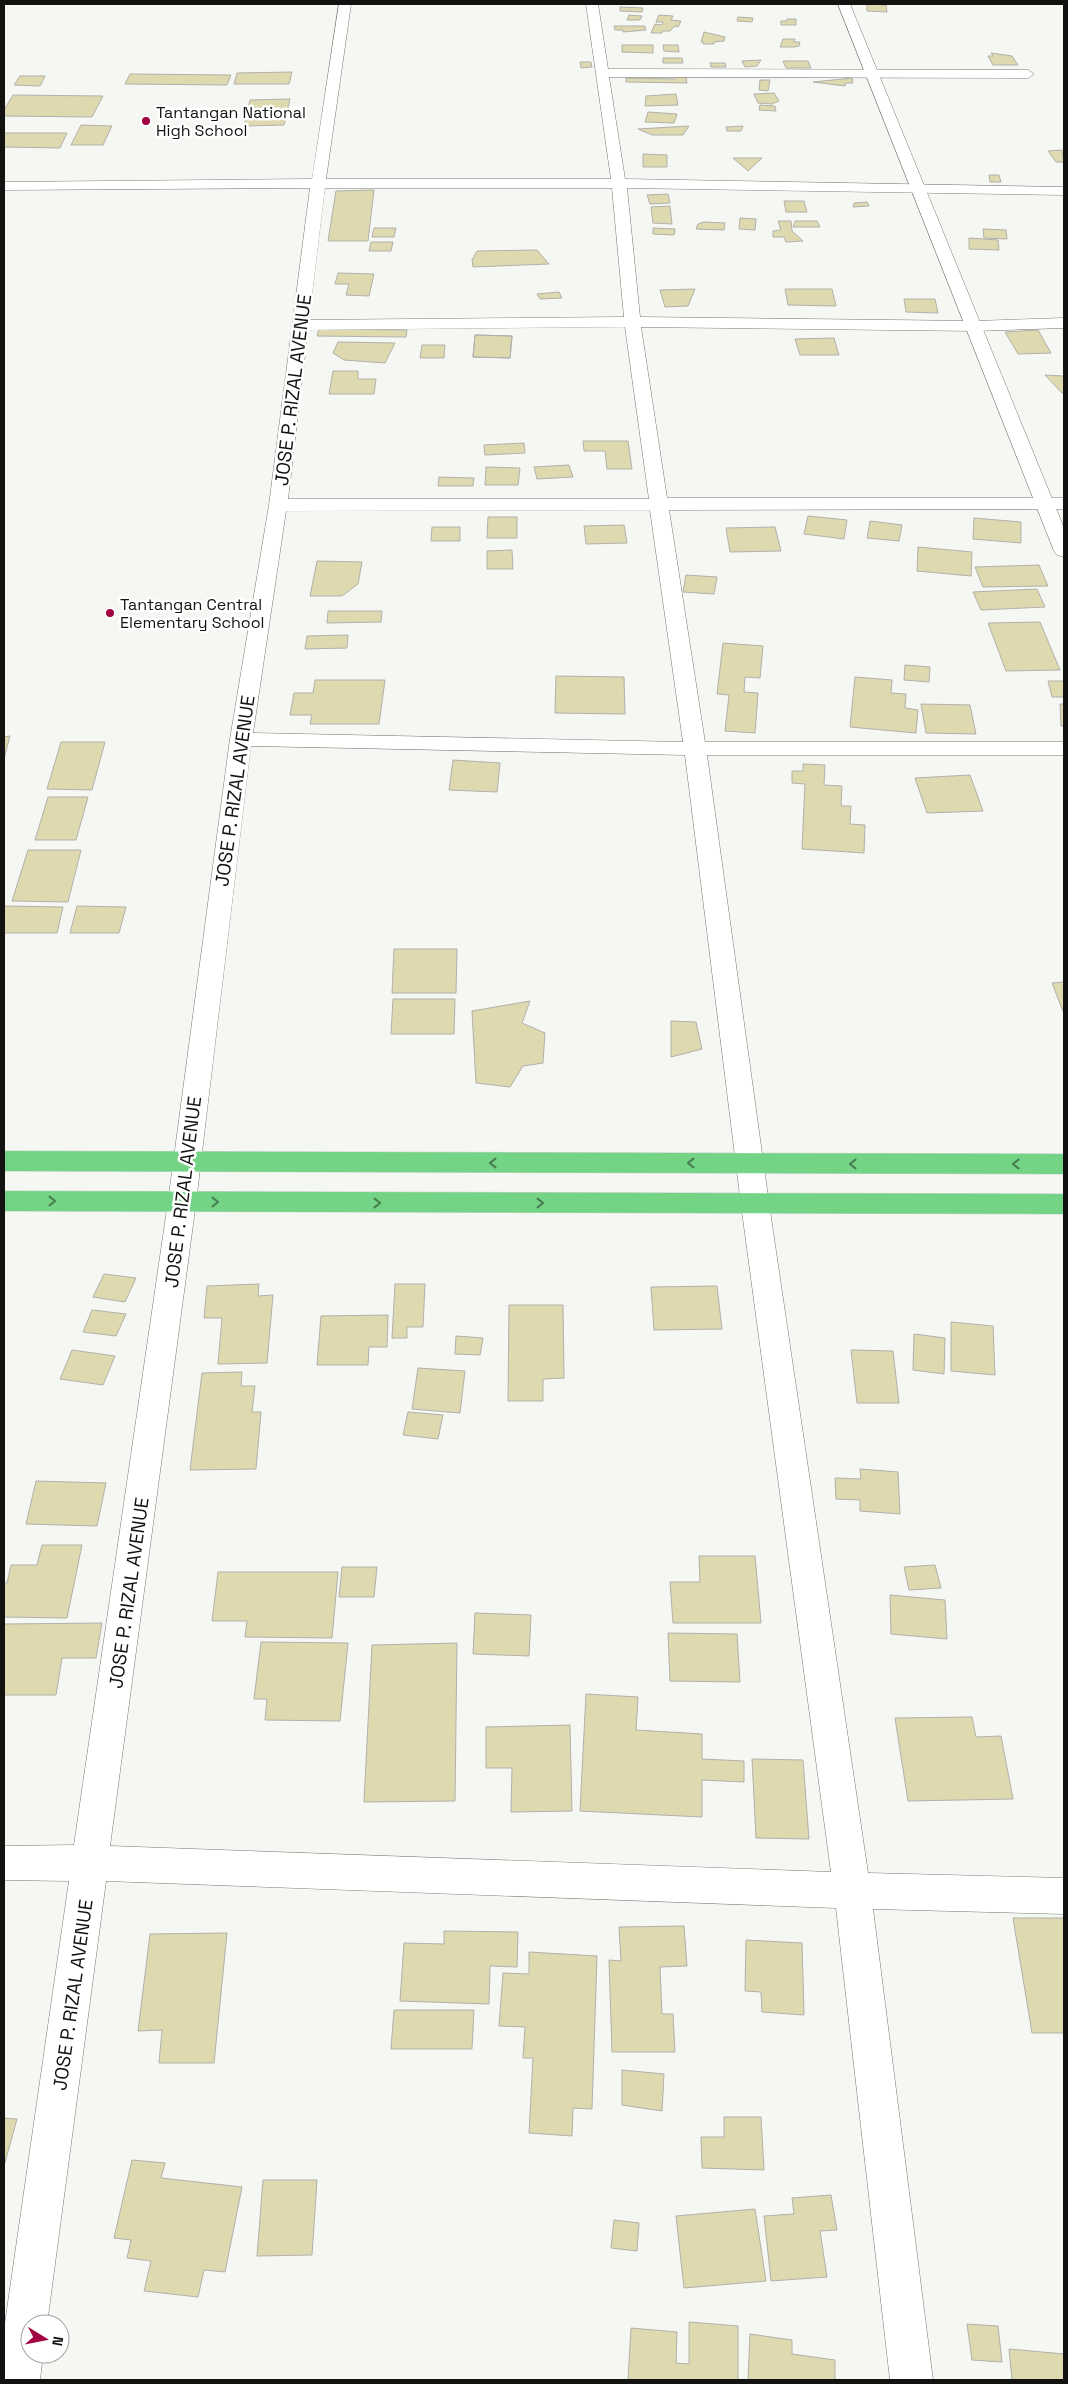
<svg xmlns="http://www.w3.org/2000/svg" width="1068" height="2384" font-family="'Space Grotesk',sans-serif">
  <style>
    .building { fill: #dfd9b0; stroke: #b1b0ac }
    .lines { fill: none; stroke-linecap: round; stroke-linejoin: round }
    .minor-casing { stroke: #777874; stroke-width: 1 }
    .tertiary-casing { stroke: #777874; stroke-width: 1 }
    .trunk-casing { stroke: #d0d0cf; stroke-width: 1 }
    .minor { fill: #fff; fill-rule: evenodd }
    .tertiary { fill: #fff; fill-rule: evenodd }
    .trunk { fill: #72d484; fill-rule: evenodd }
    .oneway { stroke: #477d50 }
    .poi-dot { fill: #a00242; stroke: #fff; stroke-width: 2 }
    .labels { text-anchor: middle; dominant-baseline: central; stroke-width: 5; stroke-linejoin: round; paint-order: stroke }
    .far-poi-label { font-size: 16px; fill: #121311; stroke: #fff; text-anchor: start }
    .street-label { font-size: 19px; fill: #121311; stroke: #fff }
  </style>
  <rect width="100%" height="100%" fill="#f5f7f2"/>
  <path class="building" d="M 867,4 L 886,5 L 887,12 L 867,11 Z
    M 620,7 L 643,8 L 642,12 L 620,11 Z
    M 629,15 L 642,16 L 640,20 L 627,20 Z
    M 659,15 L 673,16 L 671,20 L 681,21 L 678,27 L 675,26 L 670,31 L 663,31 L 662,33 L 651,33 L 655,24 L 662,25 L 663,22 L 656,22 Z
    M 738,17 L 753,18 L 752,22 L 737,21 Z
    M 787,19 L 796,19 L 796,25 L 781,25 L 781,21 L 787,21 Z
    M 614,26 L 645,26 L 646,30 L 623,32 L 623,30 L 615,30 Z
    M 704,32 L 725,37 L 724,41 L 714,42 L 714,44 L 703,44 L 704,42 L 701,42 Z
    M 783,39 L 795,39 L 794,42 L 800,42 L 799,46 L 794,47 L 780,47 Z
    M 622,45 L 653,45 L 653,53 L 622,52 Z
    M 663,45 L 678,45 L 679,52 L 664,51 Z
    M 991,53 L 1012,56 L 1018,65 L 993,65 L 988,56 L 993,56 Z
    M 663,58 L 682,58 L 683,63 L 663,63 Z
    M 761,60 L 757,66 L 745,67 L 742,61 Z
    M 783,61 L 808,61 L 811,68 L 786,68 Z
    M 580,62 L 591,62 L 592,67 L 581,68 Z
    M 710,63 L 725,63 L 726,67 L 711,67 Z
    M 292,72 L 289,84 L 234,84 L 237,73 Z
    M 130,74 L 231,75 L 227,85 L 125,84 Z
    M 20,76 L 45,76 L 40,86 L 14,85 Z
    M 676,77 L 686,77 L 687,83 L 626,82 L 626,78 L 675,79 Z
    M 852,78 L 853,83 L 846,83 L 845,86 L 813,82 Z
    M 760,80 L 770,80 L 768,91 L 759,90 Z
    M 774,93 L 779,101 L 772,104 L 758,103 L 754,94 Z
    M 676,94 L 678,105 L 645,106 L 646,96 Z
    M 13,95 L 103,96 L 92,117 L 4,116 L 4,110 Z
    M 290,99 L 284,125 L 244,126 L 250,100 Z
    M 760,105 L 775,106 L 776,111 L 759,110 Z
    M 648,112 L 677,114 L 674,123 L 645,122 Z
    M 81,125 L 112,126 L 103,145 L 71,145 Z
    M 689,126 L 683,135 L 652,135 L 638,129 Z
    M 743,126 L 741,131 L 727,131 L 726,127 Z
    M 4,133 L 67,133 L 60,148 L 4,147 Z
    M 1062,150 L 1064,162 L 1056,162 L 1048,151 Z
    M 643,154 L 667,155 L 667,167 L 643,167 Z
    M 733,158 L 762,158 L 748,171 Z
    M 989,175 L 999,175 L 1001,182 L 990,182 Z
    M 374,190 L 368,241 L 328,241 L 336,191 Z
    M 668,194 L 670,203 L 650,204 L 647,195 Z
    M 784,201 L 804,201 L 807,212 L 786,212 Z
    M 867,202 L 869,206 L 853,207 L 854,203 Z
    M 670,206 L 672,224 L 653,223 L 651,207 Z
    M 740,218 L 756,219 L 755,230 L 739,229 Z
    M 778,221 L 791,221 L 792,231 L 803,241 L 786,242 L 784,237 L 773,237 L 773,231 L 781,230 Z
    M 795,221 L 817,221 L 820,227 L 793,227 Z
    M 704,222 L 725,223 L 724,230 L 696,229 L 698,224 Z
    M 374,228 L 396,228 L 394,237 L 372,237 Z
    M 653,228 L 675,229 L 674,235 L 653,234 Z
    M 983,229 L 1006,230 L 1007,239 L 984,238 Z
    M 969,238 L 998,240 L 999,250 L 969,249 Z
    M 371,242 L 393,242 L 391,251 L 369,251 Z
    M 537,250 L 549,264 L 473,267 L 472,260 L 477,251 Z
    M 338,273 L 374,274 L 369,296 L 346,295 L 349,284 L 335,284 Z
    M 695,289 L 688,306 L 665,307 L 660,290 Z
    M 785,289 L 832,289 L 836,306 L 788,305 Z
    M 559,292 L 562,298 L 540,299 L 537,294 Z
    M 904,299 L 935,299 L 938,313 L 906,312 Z
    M 319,329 L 407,330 L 406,337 L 317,336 Z
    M 1038,330 L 1051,353 L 1018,354 L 1005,332 Z
    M 475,335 L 512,336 L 510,358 L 473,357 Z
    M 475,335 L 512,336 L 510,358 L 473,357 Z
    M 834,338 L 839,355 L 800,355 L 795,339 Z
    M 338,342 L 395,343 L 385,363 L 344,360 L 333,353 Z
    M 422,345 L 445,345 L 444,358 L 420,358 Z
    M 333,371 L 358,371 L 358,379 L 376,379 L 374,394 L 329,394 Z
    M 1045,375 L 1064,376 L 1064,393 L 1062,393 Z
    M 583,441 L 628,441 L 632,469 L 607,469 L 605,451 L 584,451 Z
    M 524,443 L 525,453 L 485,455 L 484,445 Z
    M 569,465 L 573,477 L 537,479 L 534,467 Z
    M 486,467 L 520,468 L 518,485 L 485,485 Z
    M 439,477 L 474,478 L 473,486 L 438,486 Z
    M 808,516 L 847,520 L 844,539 L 804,534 Z
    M 488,517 L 517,517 L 517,538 L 487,538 Z
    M 974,518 L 1021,522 L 1021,543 L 973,539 Z
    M 870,521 L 902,525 L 899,541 L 867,538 Z
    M 624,525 L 627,543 L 586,544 L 584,526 Z
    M 432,527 L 460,527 L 460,541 L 431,541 Z
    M 775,527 L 781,551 L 730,552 L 726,528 Z
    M 918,547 L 972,552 L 971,576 L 917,571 Z
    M 512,550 L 513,569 L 487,569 L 487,551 Z
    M 317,561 L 362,562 L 358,584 L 342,596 L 310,596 Z
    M 1039,565 L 1048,586 L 983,587 L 975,567 Z
    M 686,575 L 717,577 L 714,594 L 683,592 Z
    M 1037,589 L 1045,607 L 981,610 L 973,592 Z
    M 328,611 L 382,611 L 381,622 L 327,623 Z
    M 1040,622 L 1060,670 L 1006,671 L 988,623 Z
    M 348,635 L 347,648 L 305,649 L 307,636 Z
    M 723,643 L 763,646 L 760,678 L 745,677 L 744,692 L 758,693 L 755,733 L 725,731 L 729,695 L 717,694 Z
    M 905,665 L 930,667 L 929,682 L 904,680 Z
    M 556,676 L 624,677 L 625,714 L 555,713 Z
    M 855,677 L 892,680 L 891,693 L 906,694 L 905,708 L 918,710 L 916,733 L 850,727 Z
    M 315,680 L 385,680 L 379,724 L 310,724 L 312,715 L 290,715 L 294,693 L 313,693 Z
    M 1048,681 L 1064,681 L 1064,697 L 1052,697 Z
    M 921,704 L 970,705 L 976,734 L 926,733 Z
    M 1060,704 L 1064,704 L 1064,726 L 1061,726 Z
    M 10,736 L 4,759 L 4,737 Z
    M 61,742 L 105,742 L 92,790 L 47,789 Z
    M 453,760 L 500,763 L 497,792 L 449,790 Z
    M 803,764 L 825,765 L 824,785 L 842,786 L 841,806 L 851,806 L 850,824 L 865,825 L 864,853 L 802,849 L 805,784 L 792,783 L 792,771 L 803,771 Z
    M 970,775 L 983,811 L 927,813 L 915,778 Z
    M 48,797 L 88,797 L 76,840 L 35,840 Z
    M 28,850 L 81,850 L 68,902 L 12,901 Z
    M 4,906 L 63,907 L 57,933 L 4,933 Z
    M 77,906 L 126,907 L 119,933 L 70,933 Z
    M 394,949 L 457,949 L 456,993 L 392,993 Z
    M 1064,982 L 1064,1014 L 1052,983 Z
    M 393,999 L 455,999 L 454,1034 L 391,1034 Z
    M 530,1001 L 522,1023 L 545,1033 L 543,1063 L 523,1066 L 510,1087 L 476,1083 L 472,1011 Z
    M 671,1021 L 696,1022 L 702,1049 L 671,1057 Z
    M 104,1274 L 136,1278 L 125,1302 L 93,1297 Z
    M 259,1284 L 258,1296 L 273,1295 L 267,1363 L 218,1364 L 222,1318 L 204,1318 L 207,1286 Z
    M 395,1284 L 425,1284 L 423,1327 L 407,1327 L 407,1338 L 392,1338 Z
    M 717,1286 L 722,1329 L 654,1330 L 651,1287 Z
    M 509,1305 L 563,1305 L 564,1378 L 543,1379 L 543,1401 L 508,1401 Z
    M 92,1310 L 126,1314 L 116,1336 L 83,1332 Z
    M 388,1315 L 387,1347 L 369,1347 L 368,1365 L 317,1365 L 321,1316 Z
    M 951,1322 L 993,1326 L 995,1375 L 951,1371 Z
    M 914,1334 L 945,1338 L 944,1374 L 913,1370 Z
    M 456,1336 L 483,1338 L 480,1355 L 455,1354 Z
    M 72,1350 L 115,1356 L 103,1385 L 60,1379 Z
    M 851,1350 L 893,1351 L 899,1403 L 857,1403 Z
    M 418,1368 L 465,1371 L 460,1413 L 412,1409 Z
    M 242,1372 L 241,1386 L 255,1386 L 252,1412 L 261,1412 L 256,1469 L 190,1470 L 202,1373 Z
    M 408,1412 L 443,1415 L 438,1439 L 403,1435 Z
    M 860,1469 L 898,1472 L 900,1514 L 860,1511 L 860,1500 L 836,1499 L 835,1478 L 861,1479 Z
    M 36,1481 L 106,1483 L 97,1526 L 26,1524 Z
    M 42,1545 L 82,1545 L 67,1618 L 4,1617 L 4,1583 L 7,1583 L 11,1565 L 37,1565 Z
    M 699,1556 L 755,1556 L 761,1623 L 673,1623 L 670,1582 L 700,1582 Z
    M 935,1565 L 941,1588 L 909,1590 L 904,1567 Z
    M 342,1567 L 377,1567 L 374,1597 L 339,1597 Z
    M 218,1572 L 338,1572 L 332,1638 L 245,1637 L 247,1621 L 212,1621 Z
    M 890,1595 L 945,1600 L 947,1639 L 891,1634 Z
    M 475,1613 L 531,1615 L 529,1656 L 473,1654 Z
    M 102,1623 L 96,1658 L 62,1658 L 56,1695 L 4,1695 L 4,1624 Z
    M 668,1633 L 737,1634 L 740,1682 L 670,1681 Z
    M 261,1642 L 348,1643 L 340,1721 L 265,1720 L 267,1699 L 254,1699 Z
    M 457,1643 L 455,1801 L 364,1802 L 372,1645 Z
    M 586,1694 L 638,1697 L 636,1730 L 702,1734 L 702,1759 L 744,1761 L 744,1782 L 702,1780 L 702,1817 L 580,1811 Z
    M 972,1717 L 976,1737 L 1001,1736 L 1013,1799 L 908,1801 L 895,1718 Z
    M 570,1725 L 572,1811 L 511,1812 L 512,1768 L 486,1768 L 486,1727 Z
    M 752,1759 L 803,1760 L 809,1839 L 756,1838 Z
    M 1013,1918 L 1064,1918 L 1064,2033 L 1032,2033 Z
    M 684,1926 L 687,1966 L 660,1967 L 662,2014 L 673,2014 L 675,2052 L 612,2052 L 609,1960 L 621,1961 L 619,1927 Z
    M 444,1931 L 518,1932 L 517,1967 L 490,1966 L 489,2004 L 400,2001 L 404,1943 L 444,1944 Z
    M 227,1933 L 214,2063 L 159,2063 L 162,2030 L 138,2031 L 150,1934 Z
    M 746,1940 L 802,1943 L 804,2015 L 762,2012 L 761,1992 L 745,1991 Z
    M 529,1952 L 597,1956 L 592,2109 L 573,2108 L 572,2136 L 529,2133 L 533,2058 L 523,2058 L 525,2027 L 499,2026 L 503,1973 L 529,1974 Z
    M 394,2010 L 474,2010 L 472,2049 L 391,2049 Z
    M 622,2070 L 664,2074 L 662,2111 L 622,2105 Z
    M 724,2117 L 761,2117 L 764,2170 L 702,2168 L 701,2137 L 724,2137 Z
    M 4,2118 L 17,2119 L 4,2166 Z
    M 132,2160 L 165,2163 L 161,2178 L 242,2187 L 225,2272 L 204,2270 L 198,2297 L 144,2291 L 151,2261 L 127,2258 L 131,2240 L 114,2238 Z
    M 263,2180 L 317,2180 L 312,2255 L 257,2256 Z
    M 831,2195 L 837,2230 L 820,2231 L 827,2277 L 771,2281 L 764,2216 L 794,2214 L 792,2198 Z
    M 755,2209 L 766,2281 L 684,2288 L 676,2216 Z
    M 614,2220 L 639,2223 L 637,2251 L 611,2248 Z
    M 689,2322 L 738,2326 L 738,2380 L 628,2380 L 631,2328 L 677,2332 L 676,2363 L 689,2364 Z
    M 967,2324 L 998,2326 L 1002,2362 L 972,2360 Z
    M 750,2334 L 792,2340 L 792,2354 L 835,2360 L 835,2380 L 748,2380 Z
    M 1009,2349 L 1064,2354 L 1064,2380 L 1012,2380 Z"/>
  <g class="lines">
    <defs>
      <path id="minor" d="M 339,4 L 351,4 L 326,179 L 611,179 L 586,4 L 598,4 L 608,69 L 1028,70 L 1034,74 L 1028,78 L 609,77 L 625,179 L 1064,187 L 1064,195 L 627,188 L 640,317 L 975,321 L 1064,318 L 1064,328 L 975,331 L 641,327 L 667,498 L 1064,498 L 1064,509 L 669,510 L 705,742 L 1064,742 L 1064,755 L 707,755 L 769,1204 L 868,1873 L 1064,1878 L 1064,1914 L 873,1909 L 933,2380 L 890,2380 L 836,1908 L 106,1881 L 47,2324 L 30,2324 L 30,2354 L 43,2354 L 40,2380 L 4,2380 L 4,2330 L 69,1881 L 4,1880 L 4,1846 L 74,1845 L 168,1202 L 230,739 L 269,505 L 310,188 L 4,190 L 4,182 L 312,179 ZM 325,188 L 612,188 L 624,317 L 309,320 ZM 625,327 L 649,499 L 288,499 L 308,330 ZM 650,510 L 683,742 L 253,733 L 286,511 ZM 251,746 L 685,755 L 741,1204 L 831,1872 L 110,1846 L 196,1202 Z"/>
      <path id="tertiary" d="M 838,4 L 850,4 L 1064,528 L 1064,557 L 1057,555 L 1054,551 Z"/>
      <path id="trunk" d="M 4,1151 L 1064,1154 L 1064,1174 L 4,1171 Z
        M 4,1191 L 1064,1194 L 1064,1214 L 4,1211 Z"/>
    </defs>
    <use href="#minor" class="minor-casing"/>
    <use href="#tertiary" class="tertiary-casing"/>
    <use href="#trunk" class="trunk-casing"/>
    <use href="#minor" class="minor"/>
    <use href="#tertiary" class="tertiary"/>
    <use href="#trunk" class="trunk"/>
  </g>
  <defs><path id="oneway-chevron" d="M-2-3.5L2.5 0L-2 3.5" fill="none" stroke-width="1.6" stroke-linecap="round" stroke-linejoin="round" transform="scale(1.25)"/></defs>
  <g class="oneway">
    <use href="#oneway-chevron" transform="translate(493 1163) rotate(-180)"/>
    <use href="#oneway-chevron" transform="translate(691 1163) rotate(-180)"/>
    <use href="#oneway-chevron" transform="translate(853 1164) rotate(-180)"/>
    <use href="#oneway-chevron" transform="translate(1016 1164) rotate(-180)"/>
    <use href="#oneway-chevron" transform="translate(52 1201)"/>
    <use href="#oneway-chevron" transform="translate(215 1202)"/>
    <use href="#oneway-chevron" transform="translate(377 1203)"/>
    <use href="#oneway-chevron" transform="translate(540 1203)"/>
  </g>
  <g class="poi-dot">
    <circle cx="146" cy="121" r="5"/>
    <circle cx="110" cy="613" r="5"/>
  </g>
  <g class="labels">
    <g class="far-poi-label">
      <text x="156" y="112">Tantangan National<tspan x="156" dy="18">High School</tspan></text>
      <text x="120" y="604">Tantangan Central<tspan x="120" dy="18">Elementary School</tspan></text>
    </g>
    <g class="street-label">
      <text transform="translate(293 390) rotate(-83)">JOSE P. RIZAL AVENUE</text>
      <text transform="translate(235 791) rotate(-82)">JOSE P. RIZAL AVENUE</text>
      <text transform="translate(183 1192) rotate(-83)">JOSE P. RIZAL AVENUE</text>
      <text transform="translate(129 1593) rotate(-82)">JOSE P. RIZAL AVENUE</text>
      <text transform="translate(73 1995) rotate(-82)">JOSE P. RIZAL AVENUE</text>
    </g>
  </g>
  <rect width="1068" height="2384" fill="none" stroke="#121311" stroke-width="10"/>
  <g transform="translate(45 2339) rotate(100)"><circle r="24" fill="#ffffff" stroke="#a0a1a0"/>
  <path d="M0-4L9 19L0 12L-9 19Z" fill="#a00242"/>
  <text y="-8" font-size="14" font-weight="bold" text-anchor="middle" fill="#121311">N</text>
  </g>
</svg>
